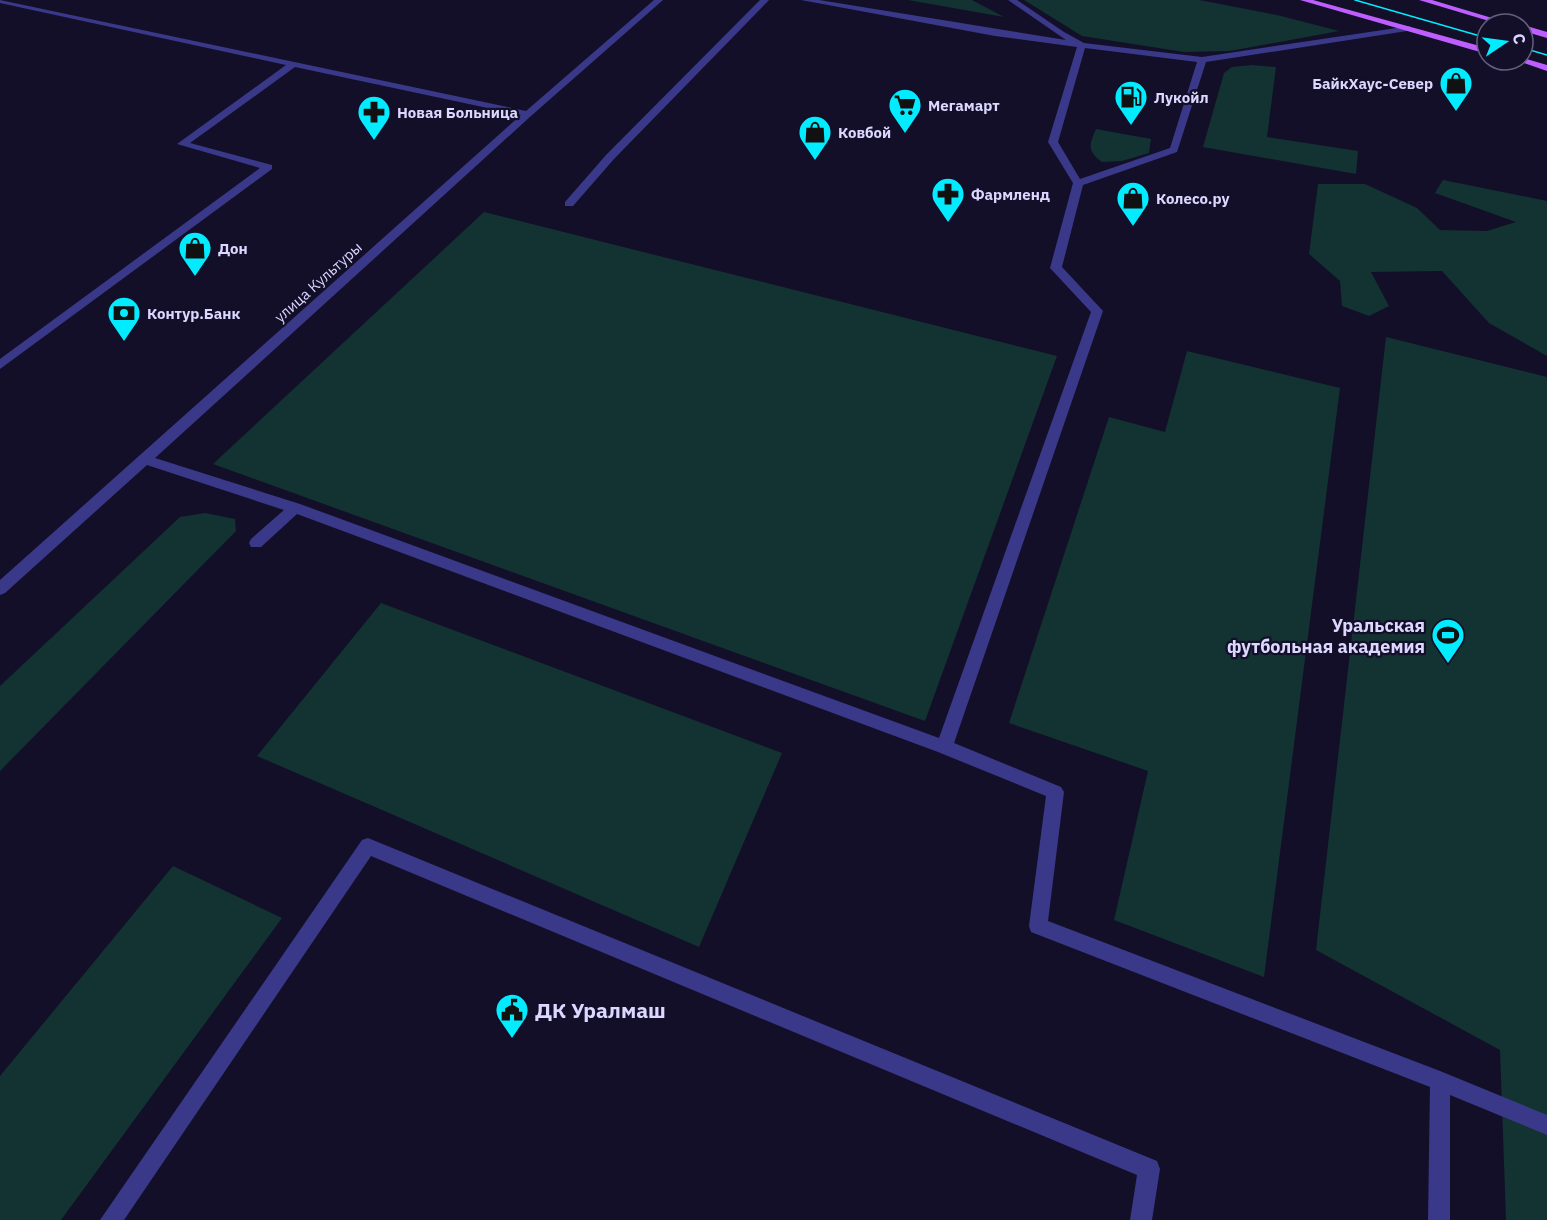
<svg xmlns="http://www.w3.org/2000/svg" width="1547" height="1220" font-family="'IBM Plex Sans',sans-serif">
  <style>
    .green { fill: #123331 }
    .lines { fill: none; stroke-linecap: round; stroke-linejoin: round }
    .minor { fill: #3a3989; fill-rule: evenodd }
    .major { fill: #bf5eff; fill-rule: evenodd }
    .tram { stroke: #03ecff; stroke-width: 1.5 }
    .labels { text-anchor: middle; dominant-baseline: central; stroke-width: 4.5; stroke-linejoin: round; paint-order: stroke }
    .far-poi-label { font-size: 15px; font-weight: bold; fill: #dbd7ff; stroke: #130f29; text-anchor: start }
    .far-street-label { font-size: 15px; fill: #dbd7ff; stroke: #130f29 }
    .poi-label { font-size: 18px; font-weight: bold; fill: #dbd7ff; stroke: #130f29; text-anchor: end }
    .near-poi-label { font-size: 21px; font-weight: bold; fill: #dbd7ff; stroke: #130f29; text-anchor: start }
  </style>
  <rect width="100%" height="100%" fill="#130f29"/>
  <path class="green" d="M 908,0 L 972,0 L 1004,17 Z
    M 1024,0 L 1199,0 L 1277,15 L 1339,31 L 1230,51 L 1184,52 L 1082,36 Z
    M 1252,65 L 1276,67 L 1267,137 L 1358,151 L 1356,174 L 1203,147 L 1224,73 L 1232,67 Z
    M 1096,129 L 1151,139 L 1149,153 L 1122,161 L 1102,162 C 1087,151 1089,145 1096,129 Z
    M 1443,180 L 1547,201 L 1547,356 L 1489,323 L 1442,271 L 1371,272 L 1389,306 L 1369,316 L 1342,306 L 1340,281 L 1309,254 L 1318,184 L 1365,184 L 1417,208 L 1440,230 L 1487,231 L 1516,222 L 1435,193 Z
    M 484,212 L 1057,356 L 925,721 L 213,464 Z
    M 1386,337 L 1547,377 L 1547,1220 L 1506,1220 L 1500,1050 L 1316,950 Z
    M 1187,351 L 1340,388 L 1264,977 L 1114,920 L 1148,771 L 1009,723 L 1109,417 L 1165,432 Z
    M 205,513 L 235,519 L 236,531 L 0,771 L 0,686 L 180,517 Z
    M 381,603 L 782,753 L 699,947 L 257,756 Z
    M 173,866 L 282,918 L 61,1220 L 0,1220 L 0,1076 Z"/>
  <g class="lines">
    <path class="minor" d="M 0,0 L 526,111 L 654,0 L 663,0 L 531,116 L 155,458 L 300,504 L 939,738 L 1091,312 L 1050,268 L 1073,183 L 1048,142 L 1077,47 L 995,36 L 801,0 L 819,0 L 1066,40 L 1008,0 L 1017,0 L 1064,32 L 1084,43 L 1202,57 L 1410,26 L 1411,28 L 1407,31 L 1206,62 L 1177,152 L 1083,185 L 1062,267 L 1103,311 L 954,743 L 1061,787 L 1064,792 L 1048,921 L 1440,1071 L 1547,1115 L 1547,1135 L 1450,1095 L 1450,1220 L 1428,1220 L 1430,1087 L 1031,932 L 1029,926 L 1046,796 L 938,752 L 297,514 L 261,547 L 251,547 L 249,543 L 251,539 L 284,510 L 147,465 L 5,593 L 0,595 L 0,580 L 521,115 L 295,67 L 190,143 L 272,165 L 272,169 L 0,369 L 0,359 L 260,168 L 177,144 L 286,65 L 0,3 ZM 1085,48 L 1197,62 L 1170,148 L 1080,179 L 1058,142 Z
      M 760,0 L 769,0 L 614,159 L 573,206 L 565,206 L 565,202 L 606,155 Z
      M 368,838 L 1157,1161 L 1160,1169 L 1152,1220 L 1130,1220 L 1137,1175 L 371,856 L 124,1220 L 100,1220 L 362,840 Z"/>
    <path class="major" d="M 1300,0 L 1313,0 L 1487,48 L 1487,54 Z
      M 1419,0 L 1432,0 L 1512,24 L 1499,24 Z
      M 1523,25 L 1547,32 L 1547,38 L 1523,31 Z
      M 1523,58 L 1547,65 L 1547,71 L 1515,60 Z"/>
    <path class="tram" d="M 1355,0 L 1487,38
      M 1523,48 L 1547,55"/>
  </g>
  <defs>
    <symbol id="shop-pin" viewBox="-11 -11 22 30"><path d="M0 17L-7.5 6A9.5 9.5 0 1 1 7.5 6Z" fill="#03ecff" stroke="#130f29"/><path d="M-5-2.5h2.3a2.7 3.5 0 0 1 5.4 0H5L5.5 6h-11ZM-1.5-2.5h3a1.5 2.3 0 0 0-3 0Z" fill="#111"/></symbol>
    <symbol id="fuel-pin" viewBox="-11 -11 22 30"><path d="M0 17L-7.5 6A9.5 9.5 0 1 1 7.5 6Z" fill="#03ecff" stroke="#130f29"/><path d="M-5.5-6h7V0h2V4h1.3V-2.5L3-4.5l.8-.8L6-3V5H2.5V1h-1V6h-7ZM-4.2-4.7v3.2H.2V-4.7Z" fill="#111"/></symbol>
    <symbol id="supermarket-pin" viewBox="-11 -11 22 30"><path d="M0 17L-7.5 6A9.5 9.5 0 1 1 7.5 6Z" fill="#03ecff" stroke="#130f29"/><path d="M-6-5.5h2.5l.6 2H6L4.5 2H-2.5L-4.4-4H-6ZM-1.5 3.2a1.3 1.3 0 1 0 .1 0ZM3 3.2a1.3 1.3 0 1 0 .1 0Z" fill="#111"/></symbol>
    <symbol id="pharmacy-pin" viewBox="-11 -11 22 30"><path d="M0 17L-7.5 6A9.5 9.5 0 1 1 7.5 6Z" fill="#03ecff" stroke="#130f29"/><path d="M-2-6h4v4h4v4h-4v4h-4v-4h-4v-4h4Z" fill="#111"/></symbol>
    <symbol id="bank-pin" viewBox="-11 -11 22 30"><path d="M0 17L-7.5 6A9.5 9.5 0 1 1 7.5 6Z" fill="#03ecff" stroke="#130f29"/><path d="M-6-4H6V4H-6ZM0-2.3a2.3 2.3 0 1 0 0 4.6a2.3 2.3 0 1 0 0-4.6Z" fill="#111"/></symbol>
    <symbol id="stadium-pin" viewBox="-11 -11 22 30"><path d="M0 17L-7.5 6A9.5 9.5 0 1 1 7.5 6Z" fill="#03ecff" stroke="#130f29"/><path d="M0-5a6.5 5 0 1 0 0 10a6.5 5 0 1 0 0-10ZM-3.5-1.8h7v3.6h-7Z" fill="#111"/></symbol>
    <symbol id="civic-pin" viewBox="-11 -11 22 30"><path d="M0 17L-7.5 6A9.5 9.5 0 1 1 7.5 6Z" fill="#03ecff" stroke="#130f29"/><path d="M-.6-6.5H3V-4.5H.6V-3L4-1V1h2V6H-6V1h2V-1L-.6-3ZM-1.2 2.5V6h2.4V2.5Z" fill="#111"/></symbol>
  </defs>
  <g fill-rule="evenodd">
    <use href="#shop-pin" x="1437" y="64" width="38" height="52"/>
    <use href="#fuel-pin" x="1112" y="78" width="38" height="52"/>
    <use href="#supermarket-pin" x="886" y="86" width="38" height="52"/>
    <use href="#pharmacy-pin" x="355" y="93" width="38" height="52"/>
    <use href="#shop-pin" x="796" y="113" width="38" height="52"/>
    <use href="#pharmacy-pin" x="929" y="175" width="38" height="52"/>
    <use href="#shop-pin" x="1114" y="179" width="38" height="52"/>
    <use href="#shop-pin" x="176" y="229" width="38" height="52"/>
    <use href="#bank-pin" x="105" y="294" width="38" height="52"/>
    <use href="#stadium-pin" x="1429" y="616" width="38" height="52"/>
    <use href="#civic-pin" x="493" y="991" width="38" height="52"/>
  </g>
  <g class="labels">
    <g class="far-poi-label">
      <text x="1433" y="83" text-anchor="end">БайкХаус-Север</text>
      <text x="1154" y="97">Лукойл</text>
      <text x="928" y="105">Мегамарт</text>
      <text x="397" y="112">Новая Больница</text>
      <text x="838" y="132">Ковбой</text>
      <text x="971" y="194">Фармленд</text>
      <text x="1156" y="198">Колесо.ру</text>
      <text x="218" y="248">Дон</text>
      <text x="147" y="313">Контур.Банк</text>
    </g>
    <g class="far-street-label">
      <text transform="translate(318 282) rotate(-42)">улица Культуры</text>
    </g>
    <g class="poi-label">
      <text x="1425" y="625">Уральская<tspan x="1425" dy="21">футбольная академия</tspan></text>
    </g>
    <g class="near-poi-label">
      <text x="535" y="1010">ДК Уралмаш</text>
    </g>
  </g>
  <g transform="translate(1505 42) rotate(77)"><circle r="28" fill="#130f29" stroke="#635f7f" stroke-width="1.5"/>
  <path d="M0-4.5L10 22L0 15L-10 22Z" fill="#03ecff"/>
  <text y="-9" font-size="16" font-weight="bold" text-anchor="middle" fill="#dbd7ff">С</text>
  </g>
</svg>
